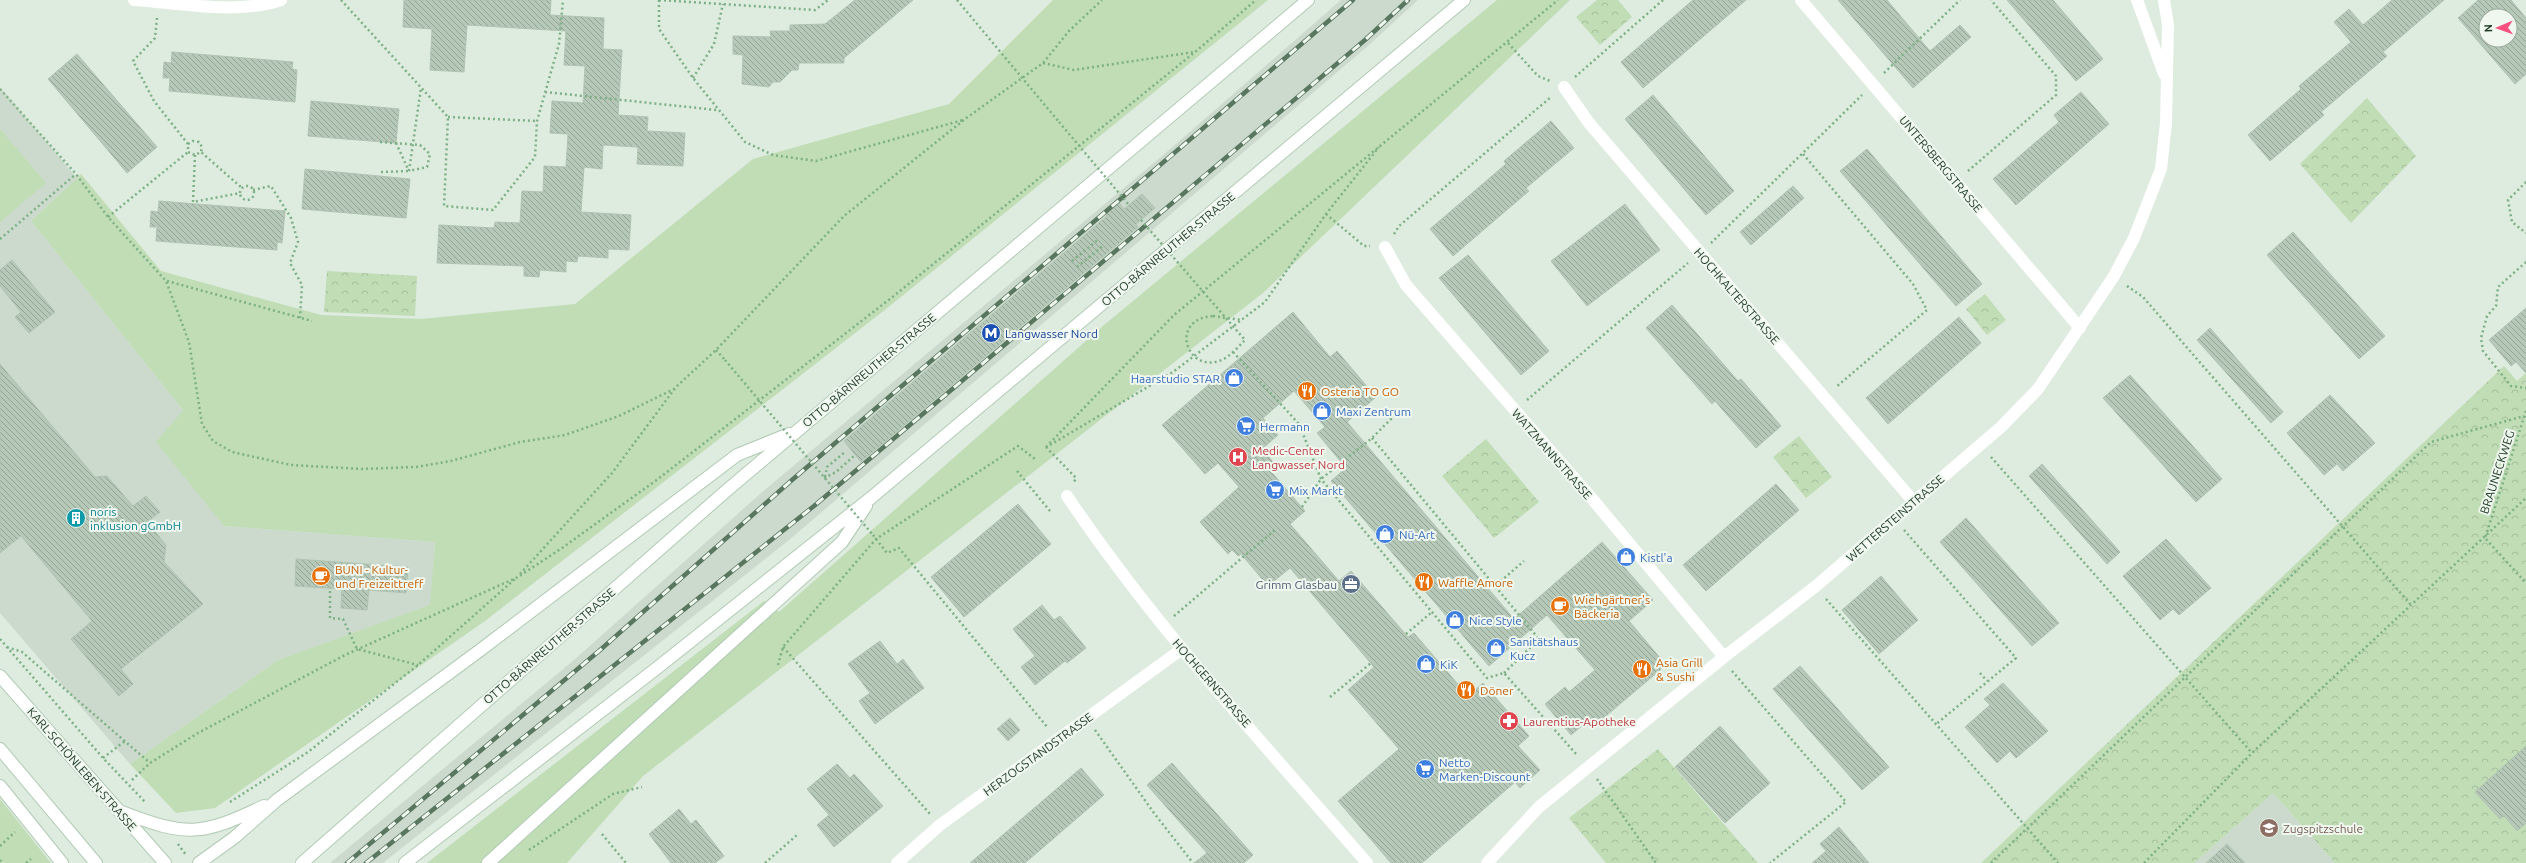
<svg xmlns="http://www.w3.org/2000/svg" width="2526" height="863" font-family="Ubuntu,sans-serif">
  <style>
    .built { fill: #ccdacd }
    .grass { fill: #c0ddb6 }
    .park { fill: url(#park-crowns) }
    .building { fill: url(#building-back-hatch); stroke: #b0c4b2; fill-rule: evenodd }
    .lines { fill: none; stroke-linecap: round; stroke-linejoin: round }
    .secondary-casing { stroke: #b1cbb4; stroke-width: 14 }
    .path { stroke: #7db085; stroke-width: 2.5; stroke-dasharray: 2 3; stroke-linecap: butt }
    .minor { stroke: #fff; stroke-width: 12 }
    .secondary { stroke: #fff; stroke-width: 12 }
    .rail-casing { stroke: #59775f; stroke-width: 4.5 }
    .rail { stroke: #eff7ef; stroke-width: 3; stroke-dasharray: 9; stroke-linecap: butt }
    .path-bridge { stroke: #7db085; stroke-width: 2.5; stroke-dasharray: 2 3; stroke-linecap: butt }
    .labels { text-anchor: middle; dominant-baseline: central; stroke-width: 4; stroke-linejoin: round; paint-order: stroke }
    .street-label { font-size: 12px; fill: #1f3b25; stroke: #eff7ef }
    .transit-label { font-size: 12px; fill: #164399; stroke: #eff7ef; text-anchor: start }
    .shop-label { font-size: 12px; fill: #366cbe; stroke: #eff7ef; text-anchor: start }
    .food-label { font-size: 12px; fill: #c56008; stroke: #eff7ef; text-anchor: start }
    .health-label { font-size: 12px; fill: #be3a42; stroke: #eff7ef; text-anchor: start }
    .culture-label { font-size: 12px; fill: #0d838f; stroke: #eff7ef; text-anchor: start }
    .service-label { font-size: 12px; fill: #4e5e75; stroke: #eff7ef; text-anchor: end }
    .education-label { font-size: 12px; fill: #785e54; stroke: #eff7ef; text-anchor: start }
  </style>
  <defs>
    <pattern id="park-crowns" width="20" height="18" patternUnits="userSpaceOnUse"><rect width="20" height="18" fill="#c0ddb6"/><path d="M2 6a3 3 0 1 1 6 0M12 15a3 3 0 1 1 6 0" fill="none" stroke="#a5bf9c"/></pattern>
    <pattern id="building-back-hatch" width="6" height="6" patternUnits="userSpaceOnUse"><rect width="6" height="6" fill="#b6c8b8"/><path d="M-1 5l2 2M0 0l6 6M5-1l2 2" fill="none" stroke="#93a495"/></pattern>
  </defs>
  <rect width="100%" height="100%" fill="#deebdf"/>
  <path class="built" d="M 1341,0 L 1418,0 L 1369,45 L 789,540 L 383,863 L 330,863 L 574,660 L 760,494 L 1169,150 Z
    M 0,87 L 77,178 L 31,221 L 183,410 L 224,526 L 435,542 L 431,605 L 278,660 L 130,764 L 0,613 Z
    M 2273,793 L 2335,863 L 2194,863 Z"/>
  <path class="grass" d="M 1053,0 L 1268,0 L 886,309 L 485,621 L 215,808 L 176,813 L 130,764 L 278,660 L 430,605 L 435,542 L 224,526 L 156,442 L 183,410 L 31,221 L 77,178 L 81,174 L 161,271 L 321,315 L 421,319 L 575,304 L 753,159 L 949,104 Z
    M 1497,0 L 1570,0 L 1263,293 L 643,776 L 567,863 L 427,863 L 764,601 L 779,612 L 1104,325 Z
    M 0,129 L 46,183 L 0,222 Z
    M 0,799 L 51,863 L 0,863 Z"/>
  <path class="park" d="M 1597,0 L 1618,0 L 1632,17 L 1600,45 L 1576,17 Z
    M 2367,98 L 2416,156 L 2351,223 L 2300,164 Z
    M 327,271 L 417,276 L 415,316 L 324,312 Z
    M 1985,294 L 2006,320 L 1987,335 L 1966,309 Z
    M 2504,366 L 2517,381 L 2526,373 L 2526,863 L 2335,863 L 2273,793 L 2194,863 L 1981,863 Z
    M 1799,436 L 1832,477 L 1806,498 L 1773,457 Z
    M 1486,439 L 1539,502 L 1494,538 L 1442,476 Z
    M 1658,749 L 1758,863 L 1606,863 L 1569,818 Z"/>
  <path class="building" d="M 404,0 L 551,0 L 550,15 L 604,18 L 603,49 L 622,50 L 618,115 L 648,117 L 647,131 L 685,133 L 683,166 L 637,164 L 638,147 L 603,145 L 602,169 L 584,167 L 581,212 L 631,215 L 629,250 L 608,249 L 608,258 L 578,256 L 577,262 L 566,261 L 566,272 L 540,270 L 539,277 L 524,276 L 524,266 L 437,263 L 439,225 L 494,228 L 495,222 L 520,223 L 522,191 L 543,192 L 544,166 L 566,167 L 568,134 L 550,133 L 552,101 L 583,103 L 585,66 L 564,65 L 566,31 L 467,25 L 464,72 L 430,70 L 432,29 L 403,27 Z
    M 855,0 L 913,0 L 844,58 L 844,63 L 799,63 L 798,70 L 792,70 L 780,82 L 773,82 L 769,87 L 742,84 L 743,55 L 733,54 L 733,36 L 771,37 L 770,31 L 790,31 L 790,25 L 825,24 Z
    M 1693,0 L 1746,0 L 1643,88 L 1621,62 Z
    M 1838,0 L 1887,0 L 1930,51 L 1960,25 L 1971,37 L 1913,88 Z
    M 2007,0 L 2053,0 L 2103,59 L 2076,81 Z
    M 2392,0 L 2444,0 L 2383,52 L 2387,56 L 2321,112 L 2324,115 L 2270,161 L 2248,135 L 2301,89 L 2299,86 L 2351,42 L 2334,22 L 2349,9 L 2363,25 Z
    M 2478,0 L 2511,0 L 2526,18 L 2526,74 L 2515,84 L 2458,18 ZM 2486,16 L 2510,16 L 2510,40 L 2486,40 Z
    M 172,52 L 293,62 L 292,69 L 297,70 L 295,102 L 169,91 L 170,78 L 163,78 L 164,62 L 171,63 Z
    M 77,54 L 157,147 L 127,173 L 48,79 Z
    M 2081,92 L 2109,124 L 2016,205 L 1993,179 L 2059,122 L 2054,115 Z
    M 1653,95 L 1734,191 L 1706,215 L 1625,119 Z
    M 311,101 L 399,109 L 396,143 L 308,136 Z
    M 1551,121 L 1574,148 L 1526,188 L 1529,191 L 1453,256 L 1430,229 L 1506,164 L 1504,161 Z
    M 1867,149 L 1982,284 L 1956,306 L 1840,171 Z
    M 305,169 L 410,179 L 406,218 L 302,209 Z
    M 1793,186 L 1804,198 L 1751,245 L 1740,232 Z
    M 1142,194 L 1155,208 L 1136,224 L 1138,227 L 861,462 L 844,441 L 1107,216 L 1105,214 L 1119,203 L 1124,209 Z
    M 159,201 L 285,211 L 282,243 L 277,242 L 277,250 L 156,241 L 157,227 L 150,227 L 151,211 L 158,212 Z
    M 1625,204 L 1660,250 L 1587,306 L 1551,261 Z
    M 2293,232 L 2385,336 L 2359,359 L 2267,255 Z
    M 1468,255 L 1549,351 L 1521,375 L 1439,278 Z
    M 12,260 L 55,312 L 29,333 L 15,317 L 21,312 L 0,286 L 0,270 Z
    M 1672,305 L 1738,381 L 1741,379 L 1781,426 L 1756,448 L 1715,401 L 1712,404 L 1646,328 Z
    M 2526,308 L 2526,373 L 2516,362 L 2511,366 L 2489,340 Z
    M 1293,312 L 1330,357 L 1337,351 L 1376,397 L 1347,422 L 1514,619 L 1602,542 L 1653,600 L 1629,621 L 1666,665 L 1594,726 L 1589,720 L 1571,735 L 1545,704 L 1565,687 L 1569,692 L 1595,670 L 1547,615 L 1489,666 L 1331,481 L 1346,468 L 1317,433 L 1325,427 L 1294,391 L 1263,418 L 1278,435 L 1262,449 L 1274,463 L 1268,468 L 1305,511 L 1290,524 L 1339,581 L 1351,571 L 1408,637 L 1414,633 L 1468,696 L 1483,683 L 1529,736 L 1518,746 L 1540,770 L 1520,788 L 1515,782 L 1422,863 L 1391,863 L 1338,801 L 1399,749 L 1348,690 L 1374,667 L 1290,568 L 1268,586 L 1241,554 L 1238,556 L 1232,550 L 1228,554 L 1200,522 L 1239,487 L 1218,463 L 1205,474 L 1162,425 Z
    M 1959,317 L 1981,343 L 1888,424 L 1866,398 Z
    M 2210,328 L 2283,412 L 2271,423 L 2197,340 Z
    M 0,364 L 95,477 L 107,476 L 133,506 L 146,496 L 160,512 L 147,522 L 166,545 L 164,562 L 203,604 L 121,669 L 133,684 L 119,696 L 71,639 L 92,621 L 21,536 L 0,553 Z
    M 2130,375 L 2222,479 L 2196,502 L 2103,398 Z
    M 2330,395 L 2375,443 L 2343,471 L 2337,464 L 2324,475 L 2287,433 Z
    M 2042,464 L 2120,552 L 2107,564 L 2029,476 Z
    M 1776,484 L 1799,510 L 1706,591 L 1683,565 Z
    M 1018,504 L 1051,544 L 964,617 L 931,577 Z
    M 1966,518 L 2059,623 L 2032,646 L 1940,542 Z
    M 2166,539 L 2211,588 L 2179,615 L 2173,609 L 2160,620 L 2123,576 Z
    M 296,559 L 408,567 L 406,593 L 369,590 L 367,610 L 341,608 L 342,589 L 295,586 Z
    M 1881,576 L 1918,620 L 1879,654 L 1842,610 Z
    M 1042,605 L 1054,620 L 1060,616 L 1086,648 L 1067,663 L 1065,661 L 1035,685 L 1021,667 L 1035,656 L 1013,629 Z
    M 880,641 L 897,664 L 903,659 L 924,688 L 875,724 L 859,701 L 870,693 L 848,664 Z
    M 1800,666 L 1889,767 L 1862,790 L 1773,689 Z
    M 2003,683 L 2048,731 L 2016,758 L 2010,751 L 1997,763 L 1965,727 L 1990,705 L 1984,699 Z
    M 1010,718 L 1020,730 L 1008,741 L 997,729 Z
    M 1720,726 L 1770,783 L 1725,823 L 1675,767 Z
    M 2526,746 L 2526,823 L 2517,831 L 2504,816 L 2500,819 L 2475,792 Z
    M 1172,763 L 1253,855 L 1244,863 L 1194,863 L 1207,853 L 1147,785 Z
    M 837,764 L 850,778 L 854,774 L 883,806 L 834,847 L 817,825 L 829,815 L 807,789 Z
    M 1081,768 L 1104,795 L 1025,863 L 970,863 Z
    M 679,809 L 691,824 L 696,820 L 724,856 L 715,863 L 671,863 L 649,834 Z
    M 1839,827 L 1869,863 L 1812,863 L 1826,851 L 1820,844 Z
    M 2227,844 L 2245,863 L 2206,863 Z"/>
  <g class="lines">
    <defs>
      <path id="secondary" d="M 0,676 L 165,863
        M 0,749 L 96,863
        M 0,786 L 62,863
        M 122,812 C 187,837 201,836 264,806
        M 199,863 L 235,837 L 277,800 L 479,651 L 737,455 L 789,434
        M 302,863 L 726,491 L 1308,0
        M 405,863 L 657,668 L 872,497 L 1464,0
        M 488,863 L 842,542 L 866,506"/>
    </defs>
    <use href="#secondary" class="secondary-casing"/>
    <path class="path" d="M 341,0 L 448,117 L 444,206 L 493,210 L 535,157 L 537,121 L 559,44 L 563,0
      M 659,0 L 659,29 L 693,78 L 745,142 L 773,155 L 816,161 L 963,120
      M 659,0 L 815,10 L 828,0
      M 957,0 L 1059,122
      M 157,18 L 155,38 L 133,61 L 154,101 L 188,144 L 188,152 L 195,155 L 201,152 L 242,188
      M 1508,43 L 1538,76 L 1550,81
      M 1043,63 L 1074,70 L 1194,52
      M 1884,73 L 1960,0
      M 1575,77 L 1663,0
      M 693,78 L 714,44 L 723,4
      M 0,89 L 76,174 L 108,217 L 166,281 L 189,342 L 202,424 L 213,441 L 232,452 L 291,465 L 362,469 L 416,467 L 451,461 L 520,442 L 565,435 L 619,416 L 676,388
      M 545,92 L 717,110
      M 448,117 L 537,121
      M 396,143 L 408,169
      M 188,144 L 193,141 L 199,142 L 202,147 L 201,152
      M 1803,154 L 1913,284 L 1927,310 L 1836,387
      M 195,155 L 193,202 L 240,193
      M 409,171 L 421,88
      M 1968,171 L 2056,95 L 2056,76 L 1991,0
      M 381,172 L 409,171
      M 2526,182 L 2508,200 L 2512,222 L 2526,233
      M240 193a7 7 0 1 1 14 0a7 7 0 1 1-14 0Z
      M 253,190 L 271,186 L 291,218 L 298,242 L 290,263 L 302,285 L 300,318
      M 1326,214 L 1364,246 L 1370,246
      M 108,217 L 188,152
      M 1394,234 L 1399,226 L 1551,97
      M 0,239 L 76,174
      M 1711,243 L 1862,95
      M 1072,261 L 1099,239
      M 2526,262 L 2498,287 L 2496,306 L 2487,316 L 2481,338 L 2483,351 L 2511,386 L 2526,388
      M 1077,267 L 1104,245
      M 167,281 L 312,321
      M 2127,286 L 2143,297 L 2411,605
      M 1213,316 L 1241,320
      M 716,350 L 725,360
      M 1233,352 L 1299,424 L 1321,479 L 1487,678 L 1504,673 L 1577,755
      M 1527,400 L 1688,263
      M 2526,411 L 2485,538 L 2526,583
      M 1372,438 L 1495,586
      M 1050,445 L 1173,372 L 1265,302 L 1326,214 L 1379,147
      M 1046,447 L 1174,315 L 1558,0
      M 1046,447 L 1076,478 L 1074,482
      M 1991,457 L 2252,753
      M 1017,471 L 1050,511
      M 825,477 L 827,467 L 845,452
      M 824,478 L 836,472 L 854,456
      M 1302,507 L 1321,479 L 1372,438 L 1398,412
      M 1904,530 L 2016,658 L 1935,725
      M 873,535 L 887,553 L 899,548 L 1048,728
      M 520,574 L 612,473 L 676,387 L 716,350 L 844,216 L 965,119 L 1043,63 L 1069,31 L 1102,0
      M 330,591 L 330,618 L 343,619 L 357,649 L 418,665
      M 1826,599 L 2058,863
      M 1174,616 L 1276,529
      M 1406,634 L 1432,612
      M 0,639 L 103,758 L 146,803
      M 7,647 L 22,652 L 150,763
      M 783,647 L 930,814
      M 778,665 L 783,647 L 876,539 L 1018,446 L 1035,459
      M 1732,671 L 1846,802 L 1770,863
      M 1504,673 L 1539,639 L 1495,586 L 1524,561
      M 1980,673 L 1987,681
      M 1330,697 L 1371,663
      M 1095,730 L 1154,813 L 1193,863
      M 103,758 L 125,741
      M 1597,779 L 1656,863
      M 132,780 L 150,763 L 198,733 L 345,655 L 518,577 L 562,548 L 658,479 L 895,295 L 1195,52 L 1256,0
      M 230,802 L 308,752 L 418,665 L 515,579
      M 602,834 L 626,863
      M 178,844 L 186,855
      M 0,846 L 15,832
      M 529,850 L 613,794 L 642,787
      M 0,860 L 2,863
      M 26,863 L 31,859
      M 765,863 L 797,835
      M 1991,863 L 2431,442 L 2524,416
      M 2144,863 L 2252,753 L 2526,498"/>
    <path class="minor" d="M 134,0 C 179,3 238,15 281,0
      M 1801,0 L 2080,328
      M 2137,0 L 2164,74
      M 1564,87 L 1589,123 L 1914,502
      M 1385,247 L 1406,285 L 1594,501 L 1724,657
      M 1067,496 C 1155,627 1264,744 1367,863
      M 897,863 L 940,825 L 1182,649
      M 1487,863 L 1539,807 L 1724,657 L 1816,586 L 2001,427 L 2038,389 L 2114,276 L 2134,238 L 2161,169 L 2166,123 L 2168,25 L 2164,0"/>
    <use href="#secondary" class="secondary"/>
    <defs>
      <path id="rail" d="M 347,863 L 599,651 L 792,480 L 1353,0
        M 366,863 L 814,506 L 1365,40 L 1408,0"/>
    </defs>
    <use href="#rail" class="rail-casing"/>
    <use href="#rail" class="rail"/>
    <path class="path-bridge" d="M 1059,122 L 1129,205
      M 380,142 L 420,145 L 430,154 L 427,167 L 409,171
      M 1141,220 L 1245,340 C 1238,347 1229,358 1219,361 C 1186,372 1169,319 1213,316
      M 725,360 L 873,535"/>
  </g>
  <defs>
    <symbol id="metro-disc" viewBox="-11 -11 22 22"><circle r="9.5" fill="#1a4fb4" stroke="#eff7ef"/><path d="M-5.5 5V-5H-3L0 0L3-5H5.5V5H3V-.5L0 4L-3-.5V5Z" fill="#fff"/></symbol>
    <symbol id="shop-disc" viewBox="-11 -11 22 22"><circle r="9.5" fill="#3f7fe0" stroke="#eff7ef"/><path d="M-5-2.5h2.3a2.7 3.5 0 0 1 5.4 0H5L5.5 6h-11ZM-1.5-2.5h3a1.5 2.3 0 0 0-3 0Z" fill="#fff"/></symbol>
    <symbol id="restaurant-disc" viewBox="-11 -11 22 22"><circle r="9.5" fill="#e8710a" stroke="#eff7ef"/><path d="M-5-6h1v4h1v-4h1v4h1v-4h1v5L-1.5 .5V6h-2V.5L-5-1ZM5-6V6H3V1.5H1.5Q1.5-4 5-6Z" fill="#fff"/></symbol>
    <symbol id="supermarket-disc" viewBox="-11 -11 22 22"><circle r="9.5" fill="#3f7fe0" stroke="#eff7ef"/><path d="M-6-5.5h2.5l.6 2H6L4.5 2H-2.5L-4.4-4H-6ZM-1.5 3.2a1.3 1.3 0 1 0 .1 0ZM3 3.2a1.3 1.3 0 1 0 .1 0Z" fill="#fff"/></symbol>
    <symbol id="hospital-disc" viewBox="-11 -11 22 22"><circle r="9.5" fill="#e0444e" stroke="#eff7ef"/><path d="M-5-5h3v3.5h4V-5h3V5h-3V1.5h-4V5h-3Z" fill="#fff"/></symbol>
    <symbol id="building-disc" viewBox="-11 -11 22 22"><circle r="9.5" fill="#0f9aa8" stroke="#eff7ef"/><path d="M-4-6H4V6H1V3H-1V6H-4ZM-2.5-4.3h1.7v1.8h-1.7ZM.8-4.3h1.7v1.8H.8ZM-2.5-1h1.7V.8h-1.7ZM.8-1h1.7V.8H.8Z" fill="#fff"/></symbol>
    <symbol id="cafe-disc" viewBox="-11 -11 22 22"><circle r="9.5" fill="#e8710a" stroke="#eff7ef"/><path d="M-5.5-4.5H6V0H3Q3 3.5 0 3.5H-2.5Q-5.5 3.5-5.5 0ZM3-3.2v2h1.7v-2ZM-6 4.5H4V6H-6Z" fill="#fff"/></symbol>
    <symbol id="office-disc" viewBox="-11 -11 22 22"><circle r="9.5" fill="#5c6f8a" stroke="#eff7ef"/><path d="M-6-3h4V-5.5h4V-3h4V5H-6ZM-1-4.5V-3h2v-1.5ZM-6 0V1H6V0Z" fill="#fff"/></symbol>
    <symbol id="pharmacy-disc" viewBox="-11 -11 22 22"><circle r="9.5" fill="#e0444e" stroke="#eff7ef"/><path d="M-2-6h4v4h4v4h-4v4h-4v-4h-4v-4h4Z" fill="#fff"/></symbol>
    <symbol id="school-disc" viewBox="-11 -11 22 22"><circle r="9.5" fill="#8d6e63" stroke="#eff7ef"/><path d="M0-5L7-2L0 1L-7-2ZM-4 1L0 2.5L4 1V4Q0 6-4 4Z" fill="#fff"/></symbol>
  </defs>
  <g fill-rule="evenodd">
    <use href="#metro-disc" x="980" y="322" width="22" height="22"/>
    <use href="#shop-disc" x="1223" y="367" width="22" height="22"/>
    <use href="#restaurant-disc" x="1296" y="380" width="22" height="22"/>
    <use href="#shop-disc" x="1311" y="400" width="22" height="22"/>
    <use href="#supermarket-disc" x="1235" y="415" width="22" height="22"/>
    <use href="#hospital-disc" x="1227" y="446" width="22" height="22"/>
    <use href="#supermarket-disc" x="1264" y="479" width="22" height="22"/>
    <use href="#building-disc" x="65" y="507" width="22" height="22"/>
    <use href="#shop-disc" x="1374" y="523" width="22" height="22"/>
    <use href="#shop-disc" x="1615" y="546" width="22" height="22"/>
    <use href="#cafe-disc" x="310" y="565" width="22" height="22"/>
    <use href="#restaurant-disc" x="1413" y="571" width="22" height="22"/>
    <use href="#office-disc" x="1340" y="573" width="22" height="22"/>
    <use href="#cafe-disc" x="1549" y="595" width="22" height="22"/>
    <use href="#shop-disc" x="1444" y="609" width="22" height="22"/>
    <use href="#shop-disc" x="1485" y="637" width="22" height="22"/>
    <use href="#shop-disc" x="1415" y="653" width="22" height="22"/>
    <use href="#restaurant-disc" x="1631" y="658" width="22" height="22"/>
    <use href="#restaurant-disc" x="1455" y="679" width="22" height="22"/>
    <use href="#pharmacy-disc" x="1498" y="710" width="22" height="22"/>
    <use href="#supermarket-disc" x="1414" y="758" width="22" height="22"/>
    <use href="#school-disc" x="2258" y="817" width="22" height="22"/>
  </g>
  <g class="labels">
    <g class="street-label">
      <text transform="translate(1941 164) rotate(50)">UNTERSBERGSTRASSE</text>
      <text transform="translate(1168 249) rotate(-40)">OTTO-BÄRNREUTHER-STRASSE</text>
      <text transform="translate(1737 296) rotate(49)">HOCHKALTERSTRASSE</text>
      <text transform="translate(869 370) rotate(-40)">OTTO-BÄRNREUTHER-STRASSE</text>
      <text transform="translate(1552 454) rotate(49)">WATZMANNSTRASSE</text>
      <text transform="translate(2497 472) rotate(-72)">BRAUNECKWEG</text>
      <text transform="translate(1895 518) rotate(-41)">WETTERSTEINSTRASSE</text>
      <text transform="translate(549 646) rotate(-41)">OTTO-BÄRNREUTHER-STRASSE</text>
      <text transform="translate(1212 683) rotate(49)">HOCHGERNSTRASSE</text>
      <text transform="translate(1038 754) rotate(-36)">HERZOGSTANDSTRASSE</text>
      <text transform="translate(82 769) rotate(49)">KARL-SCHÖNLEBEN-STRASSE</text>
    </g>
    <g class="transit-label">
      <text x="1005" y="333">Langwasser Nord</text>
    </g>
    <g class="shop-label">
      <text x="1220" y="378" text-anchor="end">Haarstudio STAR</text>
      <text x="1336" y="411">Maxi Zentrum</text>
      <text x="1260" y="426">Hermann</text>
      <text x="1289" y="490">Mix Markt</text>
      <text x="1399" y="534">Nü-Art</text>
      <text x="1640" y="557">Kistl'a</text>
      <text x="1469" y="620">Nice Style</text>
      <text x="1510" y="641">Sanitätshaus<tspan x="1510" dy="14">Kucz</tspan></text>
      <text x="1440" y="664">KiK</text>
      <text x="1439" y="762">Netto<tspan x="1439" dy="14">Marken-Discount</tspan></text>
    </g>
    <g class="food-label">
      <text x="1321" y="391">Osteria TO GO</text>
      <text x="335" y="569">BUNI - Kultur-<tspan x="335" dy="14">und Freizeittreff</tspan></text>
      <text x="1438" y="582">Waffle Amore</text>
      <text x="1574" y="599">Wiehgärtner's<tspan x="1574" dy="14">Bäckeria</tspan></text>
      <text x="1656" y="662">Asia Grill<tspan x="1656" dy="14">&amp; Sushi</tspan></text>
      <text x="1480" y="690">Döner</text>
    </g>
    <g class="health-label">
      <text x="1252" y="450">Medic-Center<tspan x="1252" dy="14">Langwasser Nord</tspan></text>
      <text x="1523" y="721">Laurentius-Apotheke</text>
    </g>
    <g class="culture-label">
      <text x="90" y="511">noris<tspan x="90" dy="14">inklusion gGmbH</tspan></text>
    </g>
    <g class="service-label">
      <text x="1337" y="584">Grimm Glasbau</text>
    </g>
    <g class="education-label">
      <text x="2283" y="828">Zugspitzschule</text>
    </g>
  </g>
  <g transform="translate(2498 28) rotate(268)"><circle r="19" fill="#eff7ef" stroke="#9cac9e"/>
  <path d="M0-3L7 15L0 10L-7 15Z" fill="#f84f7e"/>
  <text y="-6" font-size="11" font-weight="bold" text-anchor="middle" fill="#1f3b25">N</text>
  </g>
</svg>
